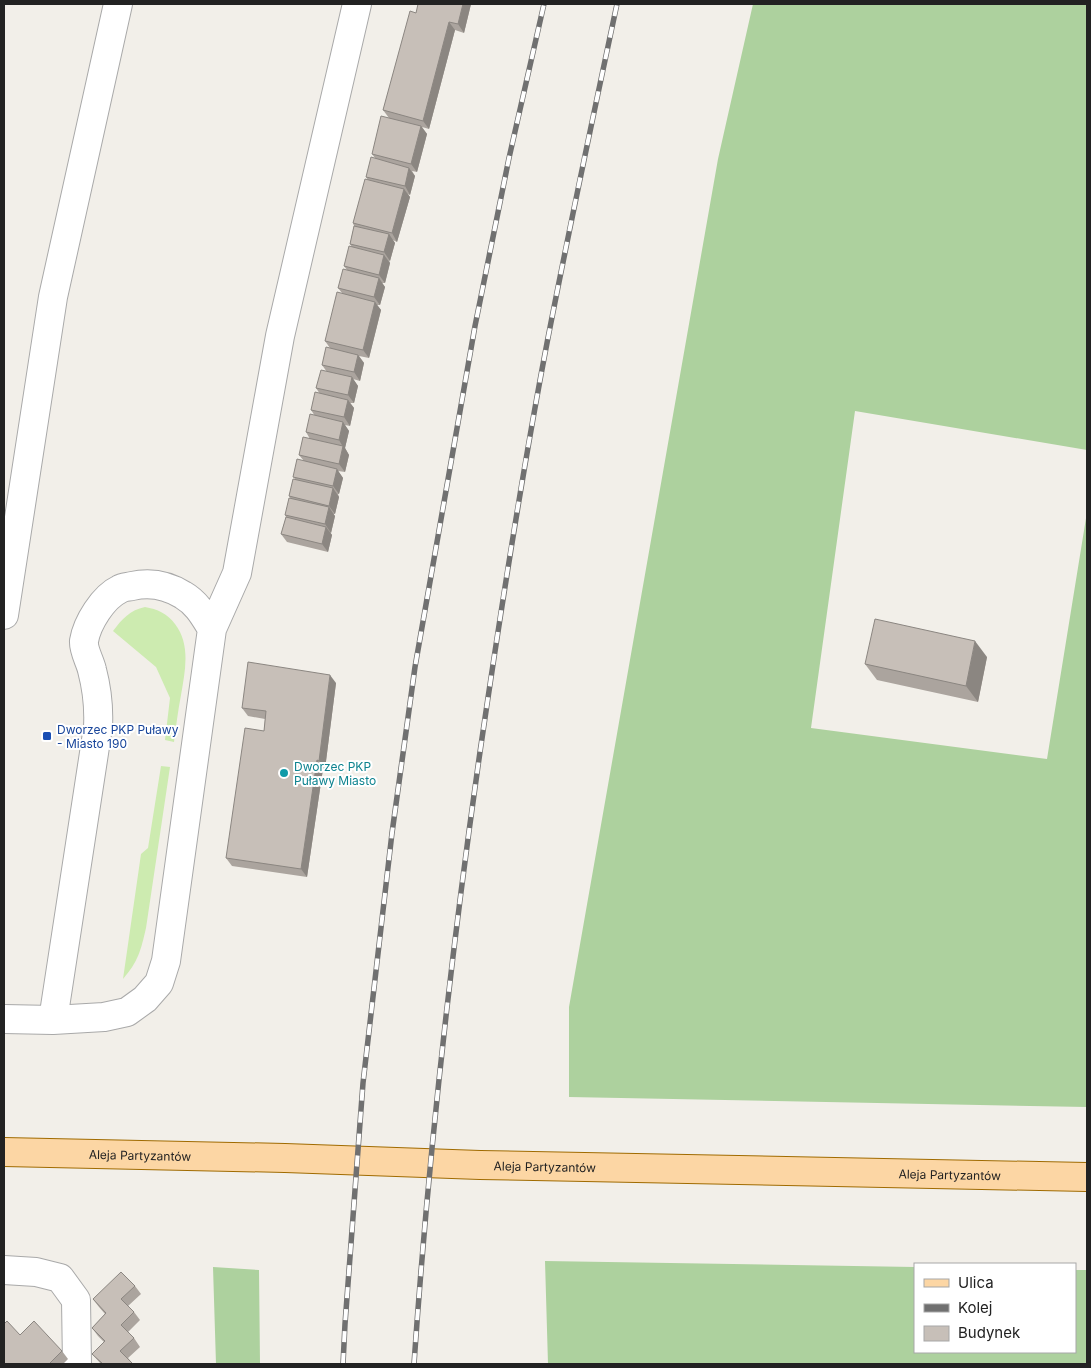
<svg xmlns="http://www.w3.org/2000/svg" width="1091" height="1368" font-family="Inter,sans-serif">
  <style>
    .grass { fill: #cdebb0 }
    .forest { fill: #add19e }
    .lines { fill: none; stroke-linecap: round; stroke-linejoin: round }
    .minor-casing { stroke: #a9a9a9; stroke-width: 30 }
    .major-casing { stroke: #a06b00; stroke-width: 30 }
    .minor { stroke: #fff; stroke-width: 28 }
    .major { stroke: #fcd6a4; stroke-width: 28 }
    .rail-casing { stroke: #707070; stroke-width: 5.5 }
    .rail { stroke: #fff; stroke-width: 4; stroke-dasharray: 11; stroke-linecap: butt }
    .wall { fill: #aba49e }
    .shaded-wall { fill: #8b8681 }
    .building { fill: #c7bfb8; stroke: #8b8681 }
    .transit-dot { fill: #1a4fb4; stroke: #fff; stroke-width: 2 }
    .culture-dot { fill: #0f9aa8; stroke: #fff; stroke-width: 2 }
    .labels { text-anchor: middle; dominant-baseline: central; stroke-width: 4; stroke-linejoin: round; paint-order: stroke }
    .transit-label { font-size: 12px; fill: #164399; stroke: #fff; text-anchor: start }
    .culture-label { font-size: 12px; fill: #0d838f; stroke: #fff; text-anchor: start }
    .street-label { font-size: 12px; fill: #222; stroke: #fff }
  </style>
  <rect width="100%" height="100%" fill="#f2efe9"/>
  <path class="grass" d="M 145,607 C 157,609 168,614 175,624 C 191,645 185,671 181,695 C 178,711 176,726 174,742 L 165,740 L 170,698 L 156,667 L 113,631 C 122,619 130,610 145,607 Z
    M 161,766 L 170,767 L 146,928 C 141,950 138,962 123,979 L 141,854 L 148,848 Z"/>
  <path class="forest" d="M 753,4 L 1087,4 L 1087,450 L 855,411 L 811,728 L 1047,759 L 1087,512 L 1087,1107 L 569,1097 L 569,1007 L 718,159 Z
    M 545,1261 L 915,1267 L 915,1352 L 1075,1352 L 1075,1270 L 1087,1270 L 1087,1364 L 548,1364 Z
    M 213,1267 L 259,1270 L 260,1364 L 216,1364 Z"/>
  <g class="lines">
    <defs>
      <path id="minor" d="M 4,615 L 53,297 L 118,4
        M 212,629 L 237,573 L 280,336 L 357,4
        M 4,1019 L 53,1020 L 104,1017 L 127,1012 L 145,999 L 159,983 L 166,961 L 212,629 C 204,616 197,603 183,595 C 167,585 149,582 132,586 C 128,587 123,587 120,589 C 103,597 87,623 84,641 C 83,650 90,661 92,670 C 97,689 99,708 98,727 L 53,1020
        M 4,1270 L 36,1272 L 60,1278 L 76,1300 L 77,1364"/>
      <g id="major">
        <path id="s1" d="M 4,1152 L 285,1158 L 480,1165 L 1087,1177"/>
      </g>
    </defs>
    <use href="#minor" class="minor-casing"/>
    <use href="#major" class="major-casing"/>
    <use href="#minor" class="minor"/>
    <use href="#major" class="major"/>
    <defs>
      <path id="rail" d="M 343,1364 L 345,1324 L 363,1083 L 392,833 L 415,667 L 475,326 L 509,158 L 544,4
        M 414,1364 C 428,1160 451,955 480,752 C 500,615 521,479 547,343 C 569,229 593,117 617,4"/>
    </defs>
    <use href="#rail" class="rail-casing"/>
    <use href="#rail" class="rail"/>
  </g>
  <path class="wall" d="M 471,4 L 464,33 L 455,30 L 429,129 L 422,127 L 427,134 L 417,172 L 412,171 L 415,176 L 410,195 L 408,194 L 410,197 L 397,242 L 393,240 L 395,243 L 390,261 L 389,260 L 390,263 L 385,283 L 382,283 L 385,287 L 380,305 L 377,305 L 381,310 L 369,358 L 359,356 L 364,363 L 360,381 L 353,379 L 358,386 L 354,403 L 350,403 L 354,408 L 350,426 L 345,425 L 349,431 L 345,448 L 349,455 L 345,472 L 338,471 L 343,478 L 339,494 L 338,494 L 339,497 L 335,514 L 333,514 L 335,516 L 331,533 L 330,532 L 332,535 L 328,552 L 287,542 L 281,534 L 286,517 L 285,515 L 291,499 L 289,496 L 295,479 L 293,477 L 304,461 L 299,455 L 310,439 L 306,432 L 315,416 L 311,410 L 320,394 L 316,388 L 327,372 L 322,365 L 330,348 L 325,341 L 342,293 L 338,288 L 347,270 L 344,266 L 352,247 L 350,244 L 354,226 L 353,223 L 368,180 L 366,177 L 375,158 L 372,154 L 389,118 L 383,110 L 416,13 Z
    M 987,657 L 978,702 L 877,680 L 865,664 Z
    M 336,683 L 325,769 L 323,769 L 307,877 L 232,866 L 226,858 L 264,731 L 265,719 L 248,716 L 242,708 Z
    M 135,1286 L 141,1294 L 128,1306 L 134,1312 L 140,1320 L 128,1332 L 134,1338 L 140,1347 L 128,1358 L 133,1364 L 101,1364 L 92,1354 L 104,1342 L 98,1336 L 92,1328 L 105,1314 L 99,1307 L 93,1299 Z
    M 20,1335 L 62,1351 L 68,1359 L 63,1364 L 4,1364 Z"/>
  <path class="shaded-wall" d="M 463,4 L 471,4 L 464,33 L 458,24 Z
    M 449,22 L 455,30 L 429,129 L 423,121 Z
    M 421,126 L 427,134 L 417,172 L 411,164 Z
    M 409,168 L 415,176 L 410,195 L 405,186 Z
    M 404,189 L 410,197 L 397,242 L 392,233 Z
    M 389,234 L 395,243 L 390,261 L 384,252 Z
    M 384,255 L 390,263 L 385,283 L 379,275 Z
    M 379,278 L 385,287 L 380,305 L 374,297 Z
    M 375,302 L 381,310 L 369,358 L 363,350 Z
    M 358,355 L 364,363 L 360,381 L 354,372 Z
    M 352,377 L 358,386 L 354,403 L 348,395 Z
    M 348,400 L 354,408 L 350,426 L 344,417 Z
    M 343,422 L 349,431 L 345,448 L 349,455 L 345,472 L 339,464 L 343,447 L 339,440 Z
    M 337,469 L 343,478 L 339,494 L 333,486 Z
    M 333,488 L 339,497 L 335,514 L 329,506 Z
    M 329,507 L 335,516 L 331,533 L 325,524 Z
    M 326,527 L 332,535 L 328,552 L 322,544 Z
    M 975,641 L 987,657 L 978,702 L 966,686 Z
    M 330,675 L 336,683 L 325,769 L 319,761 Z
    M 317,760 L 323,769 L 307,877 L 301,869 Z"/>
  <path class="building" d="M 418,4 L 463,4 L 458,24 L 449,22 L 423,121 L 383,110 L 410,11 L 416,13 Z
    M 381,116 L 421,126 L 411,164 L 372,154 Z
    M 371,157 L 409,168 L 405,186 L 366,177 Z
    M 365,179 L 404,189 L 392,233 L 353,223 Z
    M 354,226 L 389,234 L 384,252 L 350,244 Z
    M 349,246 L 384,255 L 379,275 L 344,266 Z
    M 343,269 L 379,278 L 374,297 L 338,288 Z
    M 337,292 L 375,302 L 363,350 L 325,341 Z
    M 326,347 L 358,355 L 354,372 L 322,365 Z
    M 321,370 L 352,377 L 348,395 L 316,388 Z
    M 315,392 L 348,400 L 344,417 L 311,410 Z
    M 310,414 L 343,422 L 339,440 L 306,432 Z
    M 303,437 L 343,446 L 339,464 L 299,455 Z
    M 297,459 L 337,469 L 333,486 L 293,477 Z
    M 293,479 L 333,488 L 329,506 L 289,496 Z
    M 289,498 L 329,507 L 325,524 L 285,515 Z
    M 286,517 L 326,527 L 322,544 L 281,534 Z
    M 875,619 L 975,641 L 966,686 L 865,664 Z
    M 248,662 L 330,675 L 319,761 L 317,760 L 301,869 L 226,858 L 245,728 L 264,731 L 266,711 L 242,708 Z
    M 121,1272 L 135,1286 L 121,1299 L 134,1312 L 121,1325 L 134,1338 L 120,1351 L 133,1364 L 103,1364 L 92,1354 L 105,1341 L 92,1328 L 106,1313 L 93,1299 Z
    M 7,1321 L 20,1335 L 34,1321 L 62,1351 L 49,1364 L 4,1364 L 4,1324 Z"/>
  <rect class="transit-dot" x="42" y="731" width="10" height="10" rx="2.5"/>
  <circle class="culture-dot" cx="284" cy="773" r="5"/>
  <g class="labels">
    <g class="transit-label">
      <text x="57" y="729">Dworzec PKP Puławy<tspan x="57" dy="14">- Miasto 190</tspan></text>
    </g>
    <g class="culture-label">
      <text x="294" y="766">Dworzec PKP<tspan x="294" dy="14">Puławy Miasto</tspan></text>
    </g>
    <g class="street-label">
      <text stroke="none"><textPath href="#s1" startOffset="136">Aleja Partyzantów</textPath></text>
      <text stroke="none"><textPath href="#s1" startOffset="541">Aleja Partyzantów</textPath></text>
      <text stroke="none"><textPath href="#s1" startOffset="946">Aleja Partyzantów</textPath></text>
    </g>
  </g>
  <rect width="1091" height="1368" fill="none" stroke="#222222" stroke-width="10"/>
  <rect x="914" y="1263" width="162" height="90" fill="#ffffff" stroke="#a7a7a7"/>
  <rect x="924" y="1279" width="25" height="8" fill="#fcd6a4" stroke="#a7a7a7"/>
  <text x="958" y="1288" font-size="15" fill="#222222">Ulica</text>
  <rect x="924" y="1304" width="25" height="8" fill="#707070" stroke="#a7a7a7"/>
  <text x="958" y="1313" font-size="15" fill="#222222">Kolej</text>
  <rect x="924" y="1326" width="25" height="15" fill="#c7bfb8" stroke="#a7a7a7"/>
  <text x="958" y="1338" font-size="15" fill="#222222">Budynek</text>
</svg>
